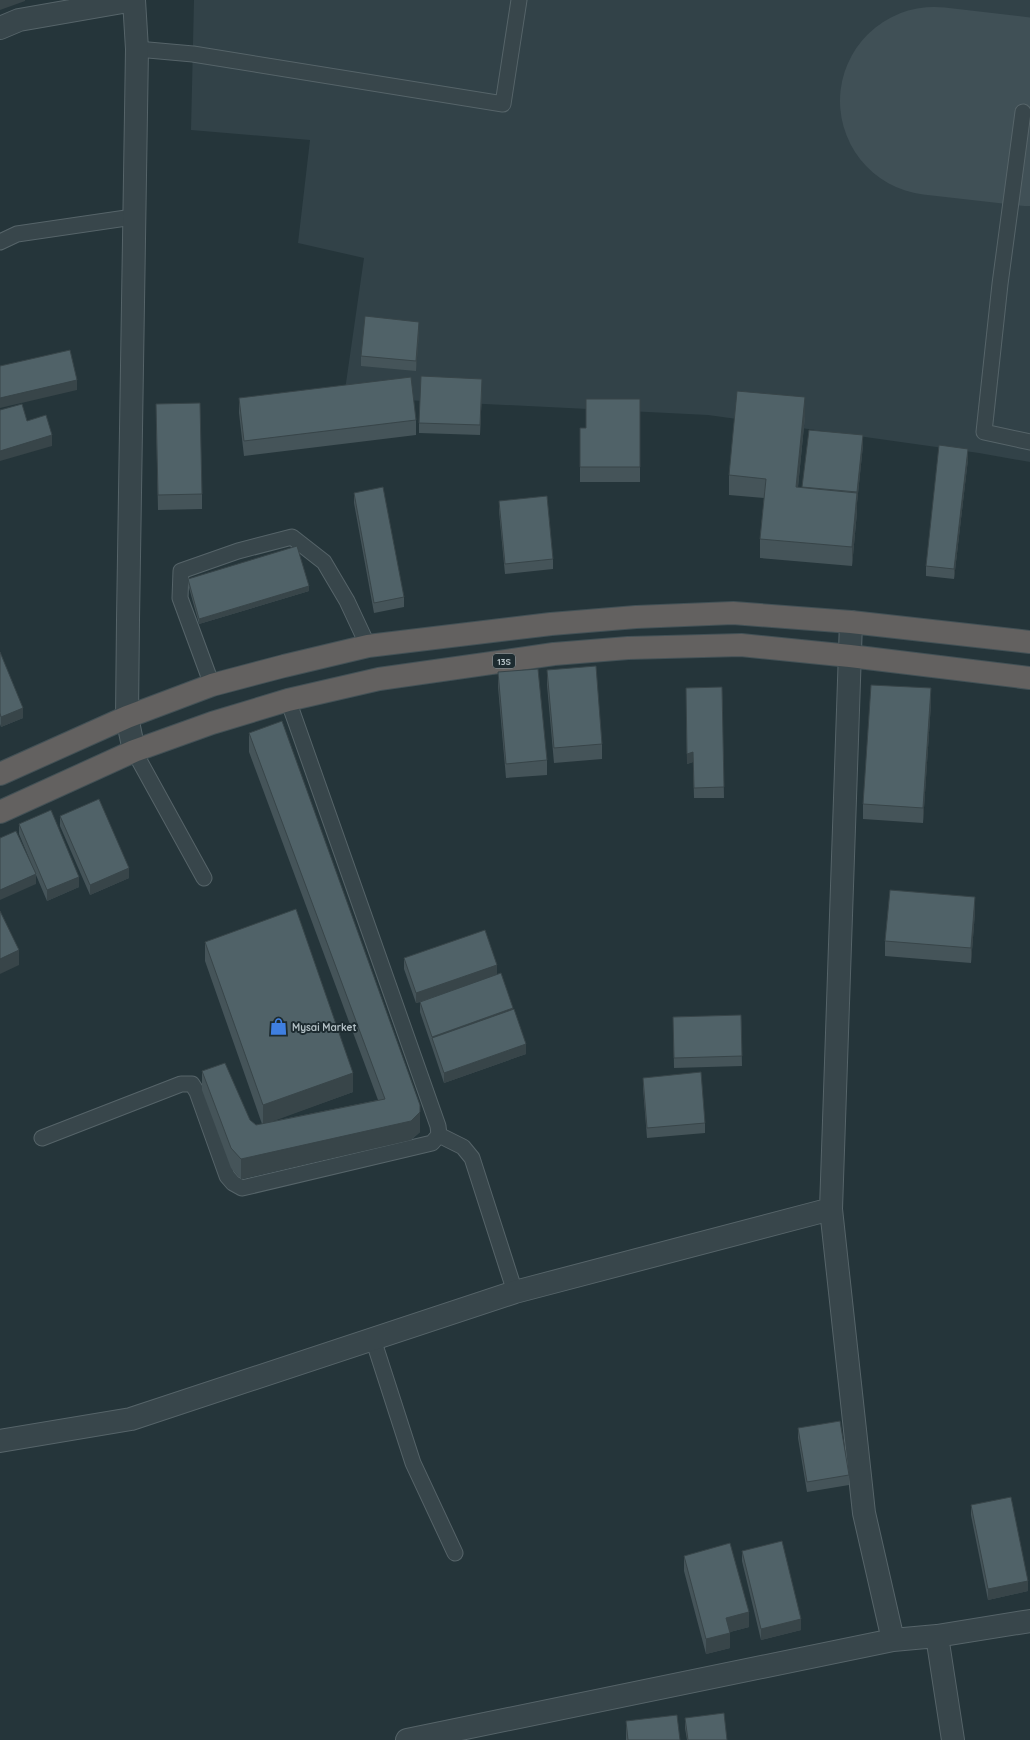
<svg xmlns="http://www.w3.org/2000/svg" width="1030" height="1740" font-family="Quicksand,sans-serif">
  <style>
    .airport { fill: #324248 }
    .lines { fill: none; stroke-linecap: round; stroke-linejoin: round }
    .runway { stroke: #405056; stroke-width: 188 }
    .service-casing { stroke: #566469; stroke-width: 17 }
    .minor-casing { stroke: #566469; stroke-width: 24 }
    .trunk-casing { stroke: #435156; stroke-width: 24 }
    .service { stroke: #38464b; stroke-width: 15 }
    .minor { stroke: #38464b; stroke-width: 22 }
    .trunk { stroke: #636160; stroke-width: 22 }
    .wall { fill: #455459 }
    .shaded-wall { fill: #384549 }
    .building { fill: #506268; stroke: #384549 }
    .labels { text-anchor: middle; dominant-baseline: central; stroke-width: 4; stroke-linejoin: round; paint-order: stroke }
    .shield { fill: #1d2b30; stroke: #879499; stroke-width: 1 }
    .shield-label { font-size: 9px; font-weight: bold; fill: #b4c1c6 }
    .poi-label { font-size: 10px; font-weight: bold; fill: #b4c1c6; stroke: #1d2b30; text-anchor: start }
  </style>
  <rect width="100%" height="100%" fill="#25353a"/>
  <path class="airport" d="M 194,0 L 1030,0 L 1030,462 L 979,453 L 708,415 L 344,397 L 364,258 L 298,243 L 310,140 L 191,130 Z"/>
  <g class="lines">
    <path class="runway" d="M 934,101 L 1030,112"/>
    <defs>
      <path id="service" d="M 137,49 L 193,54 L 503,104 L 519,0
        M 1023,112 L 1000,284 L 984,432 L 1030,442
        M 0,242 L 17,234 L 133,217
        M 212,685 L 180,598 L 181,571 L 238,551 L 292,537 L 324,562 L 347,601 L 368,646
        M 134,751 L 204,878
        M 439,1135 L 463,1147 L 472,1158 L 515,1292
        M 42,1138 L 181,1084 L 192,1084 L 197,1092 L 227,1176 L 233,1183 L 242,1188 L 432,1143 L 439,1135 L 438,1126 L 288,700
        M 373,1339 L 413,1463 L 455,1553"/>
      <path id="minor" d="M 134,0 L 137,49 L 128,620 L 127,717 L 134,751
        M 0,28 L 19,20 L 134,0
        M 851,622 L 831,1209 L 864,1513 L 893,1640
        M 0,1441 L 131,1419 L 515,1292 L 831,1209
        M 937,1636 L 953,1740
        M 407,1740 L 893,1640 L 937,1636 L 1030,1621"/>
      <path id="trunk" d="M 0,774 L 127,717 L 212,685 L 284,666 L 368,646 L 551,624 L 636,617 L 733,613 L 851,622 L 1030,642
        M 0,812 L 134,751 L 212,723 L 288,700 L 379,679 L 554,654 L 628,648 L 741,645 L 850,656 L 1030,678"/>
    </defs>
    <use href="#service" class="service-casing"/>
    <use href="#minor" class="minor-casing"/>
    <use href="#trunk" class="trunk-casing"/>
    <use href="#service" class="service"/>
    <use href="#minor" class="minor"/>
    <use href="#trunk" class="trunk"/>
  </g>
  <path class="wall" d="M 419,332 L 416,371 L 361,366 L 361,356 Z
    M 482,389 L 480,435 L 419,433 L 419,423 Z
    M 239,398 L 416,420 L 416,435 L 244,456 L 239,413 Z
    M 640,399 L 640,482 L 580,482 L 580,428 L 586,428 Z
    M 805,416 L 798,487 L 802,488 L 863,445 L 857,503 L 857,512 L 852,566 L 760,558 L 760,539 L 764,498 L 729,495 L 729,475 Z
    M 156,419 L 202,494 L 202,509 L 158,510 Z
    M 968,459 L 954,579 L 926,576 L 926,566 Z
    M 354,493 L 404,597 L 404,607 L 374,613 L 354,503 Z
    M 499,501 L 553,559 L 553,569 L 505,574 L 499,511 Z
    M 188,579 L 309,591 L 199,624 L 188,584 Z
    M 0,652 L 23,718 L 1,727 L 0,724 Z
    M 547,670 L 602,744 L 602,759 L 554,763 L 547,685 Z
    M 498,672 L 547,760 L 547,775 L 506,778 L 498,687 Z
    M 722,687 L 724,798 L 694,798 L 693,762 L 687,764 L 686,688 Z
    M 931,703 L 923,823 L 863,819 L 863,804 Z
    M 249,733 L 420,1124 L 420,1132 L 411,1140 L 241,1179 L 231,1168 L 202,1090 L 202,1071 L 250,1120 L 256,1125 L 262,1124 L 205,961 L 205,942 L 353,1092 L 269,1122 L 378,1100 L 249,752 Z
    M 60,816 L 129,878 L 90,895 L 60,826 Z
    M 19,824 L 79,887 L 47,901 L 36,875 L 36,884 L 31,863 L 19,834 Z
    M 975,912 L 971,963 L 885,956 L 885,941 Z
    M 404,958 L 497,975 L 513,1010 L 526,1054 L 444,1083 L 432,1047 L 420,1012 L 420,1002 L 416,1003 L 404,969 Z
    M 741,1015 L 742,1066 L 674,1068 L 673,1017 Z
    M 643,1078 L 705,1123 L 705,1133 L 647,1138 L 643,1088 Z
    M 798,1428 L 849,1475 L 849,1485 L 807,1492 L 798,1438 Z
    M 971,1505 L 1028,1591 L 988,1600 L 971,1515 Z
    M 742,1551 L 801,1630 L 761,1640 L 742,1561 Z
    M 684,1556 L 749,1627 L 730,1632 L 730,1648 L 706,1654 L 684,1571 Z
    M 685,1718 L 727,1740 L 687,1740 L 685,1728 Z
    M 626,1721 L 680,1740 L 626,1740 Z"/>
  <path class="shaded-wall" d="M 0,0 L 25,0 L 25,1 L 0,10 Z
    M 419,322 L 419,332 L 416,371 L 416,361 Z
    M 482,379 L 482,389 L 480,435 L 480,425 Z
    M 77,380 L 77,390 L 0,408 L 0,398 Z
    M 805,397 L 805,416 L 796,506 L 796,487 Z
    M 52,435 L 52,446 L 0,461 L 0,451 Z
    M 863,435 L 863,445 L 857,503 L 857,492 Z
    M 968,449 L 968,459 L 954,579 L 954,569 Z
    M 857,493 L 857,512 L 852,566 L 852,547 Z
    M 309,586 L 309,591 L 199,624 L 199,619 Z
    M 931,688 L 931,703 L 923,823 L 923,808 Z
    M 23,708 L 23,718 L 1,727 L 1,717 Z
    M 693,752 L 693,762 L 687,764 L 687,754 Z
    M 129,868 L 129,878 L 90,895 L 90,885 Z
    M 36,874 L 36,884 L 0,900 L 0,890 Z
    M 79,877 L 79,887 L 47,901 L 47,890 Z
    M 975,897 L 975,912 L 971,963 L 971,948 Z
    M 19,950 L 19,965 L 0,974 L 0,959 Z
    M 497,965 L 497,975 L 416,1003 L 416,993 Z
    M 513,1008 L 513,1018 L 432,1038 L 432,1047 L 432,1037 Z
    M 526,1044 L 526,1054 L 444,1083 L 444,1073 Z
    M 353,1073 L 353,1092 L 263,1125 L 263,1105 Z
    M 420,1105 L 420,1132 L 411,1140 L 241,1179 L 241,1159 Z
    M 1028,1581 L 1028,1591 L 988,1600 L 988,1589 Z
    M 749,1612 L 749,1627 L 726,1633 L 726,1618 Z
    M 801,1619 L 801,1630 L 761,1640 L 761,1629 Z
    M 730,1633 L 730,1648 L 706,1654 L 706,1639 Z"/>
  <path class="building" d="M 365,316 L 419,322 L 416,361 L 361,356 Z
    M 70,350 L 77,380 L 0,398 L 0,366 Z
    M 421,376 L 482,379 L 480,425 L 419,423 Z
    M 411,377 L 416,420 L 244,441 L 239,398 Z
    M 737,391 L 805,397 L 796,487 L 857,493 L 852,547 L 760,539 L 766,479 L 729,475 Z
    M 586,399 L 640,399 L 640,467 L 580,467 L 580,428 L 586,428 Z
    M 200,403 L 202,494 L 158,495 L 156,404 Z
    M 22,404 L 27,421 L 46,415 L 52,435 L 0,451 L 0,410 Z
    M 809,430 L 863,435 L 857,492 L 802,487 Z
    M 939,445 L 968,449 L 954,569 L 926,566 Z
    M 383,487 L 404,597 L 374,603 L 354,493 Z
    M 547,496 L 553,559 L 505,564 L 499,501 Z
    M 297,546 L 309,586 L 199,619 L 188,579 Z
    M 0,652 L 23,708 L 1,717 L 0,713 Z
    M 596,666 L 602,744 L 554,748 L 547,670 Z
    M 538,669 L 547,760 L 506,764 L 498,672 Z
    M 871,685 L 931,688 L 923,808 L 863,804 Z
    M 722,687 L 724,787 L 694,788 L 693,752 L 687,754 L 686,688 Z
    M 282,721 L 420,1105 L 420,1112 L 411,1121 L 241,1159 L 231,1148 L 202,1071 L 225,1063 L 250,1120 L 256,1125 L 385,1099 L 249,733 Z
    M 99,799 L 129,868 L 90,885 L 60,816 Z
    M 51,810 L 79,877 L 47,890 L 19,824 Z
    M 16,831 L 36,874 L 0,890 L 0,838 Z
    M 890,890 L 975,897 L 971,948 L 885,941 Z
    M 296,909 L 353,1073 L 263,1105 L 205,942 Z
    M 0,911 L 19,950 L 0,959 Z
    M 485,930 L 497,965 L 416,993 L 404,958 Z
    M 501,973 L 513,1008 L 432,1037 L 420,1002 Z
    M 514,1009 L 526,1044 L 444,1073 L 432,1038 Z
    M 741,1015 L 742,1056 L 674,1058 L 673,1017 Z
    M 701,1072 L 705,1123 L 647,1128 L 643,1078 Z
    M 840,1421 L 849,1475 L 807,1482 L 798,1428 Z
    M 1011,1497 L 1028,1581 L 988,1589 L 971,1505 Z
    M 782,1541 L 801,1619 L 761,1629 L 742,1551 Z
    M 730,1543 L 749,1612 L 726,1618 L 730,1633 L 706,1639 L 684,1556 Z
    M 724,1713 L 727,1740 L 688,1740 L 685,1718 Z
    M 677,1715 L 680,1740 L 628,1740 L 626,1721 Z"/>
  <defs>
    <symbol id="shop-bare" viewBox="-9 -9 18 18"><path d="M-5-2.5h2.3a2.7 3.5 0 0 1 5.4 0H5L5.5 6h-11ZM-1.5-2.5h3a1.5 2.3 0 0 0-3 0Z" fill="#3f7fe0" stroke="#1d2b30" stroke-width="2.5" paint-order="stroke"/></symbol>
  </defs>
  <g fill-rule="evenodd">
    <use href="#shop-bare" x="266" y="1014" width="25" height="25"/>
  </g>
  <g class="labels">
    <rect class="shield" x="493" y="654" width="22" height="14" rx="3"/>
    <g class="shield-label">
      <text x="504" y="661">13S</text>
    </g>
    <g class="poi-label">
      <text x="292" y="1027">Mysai Market</text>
    </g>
  </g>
</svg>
